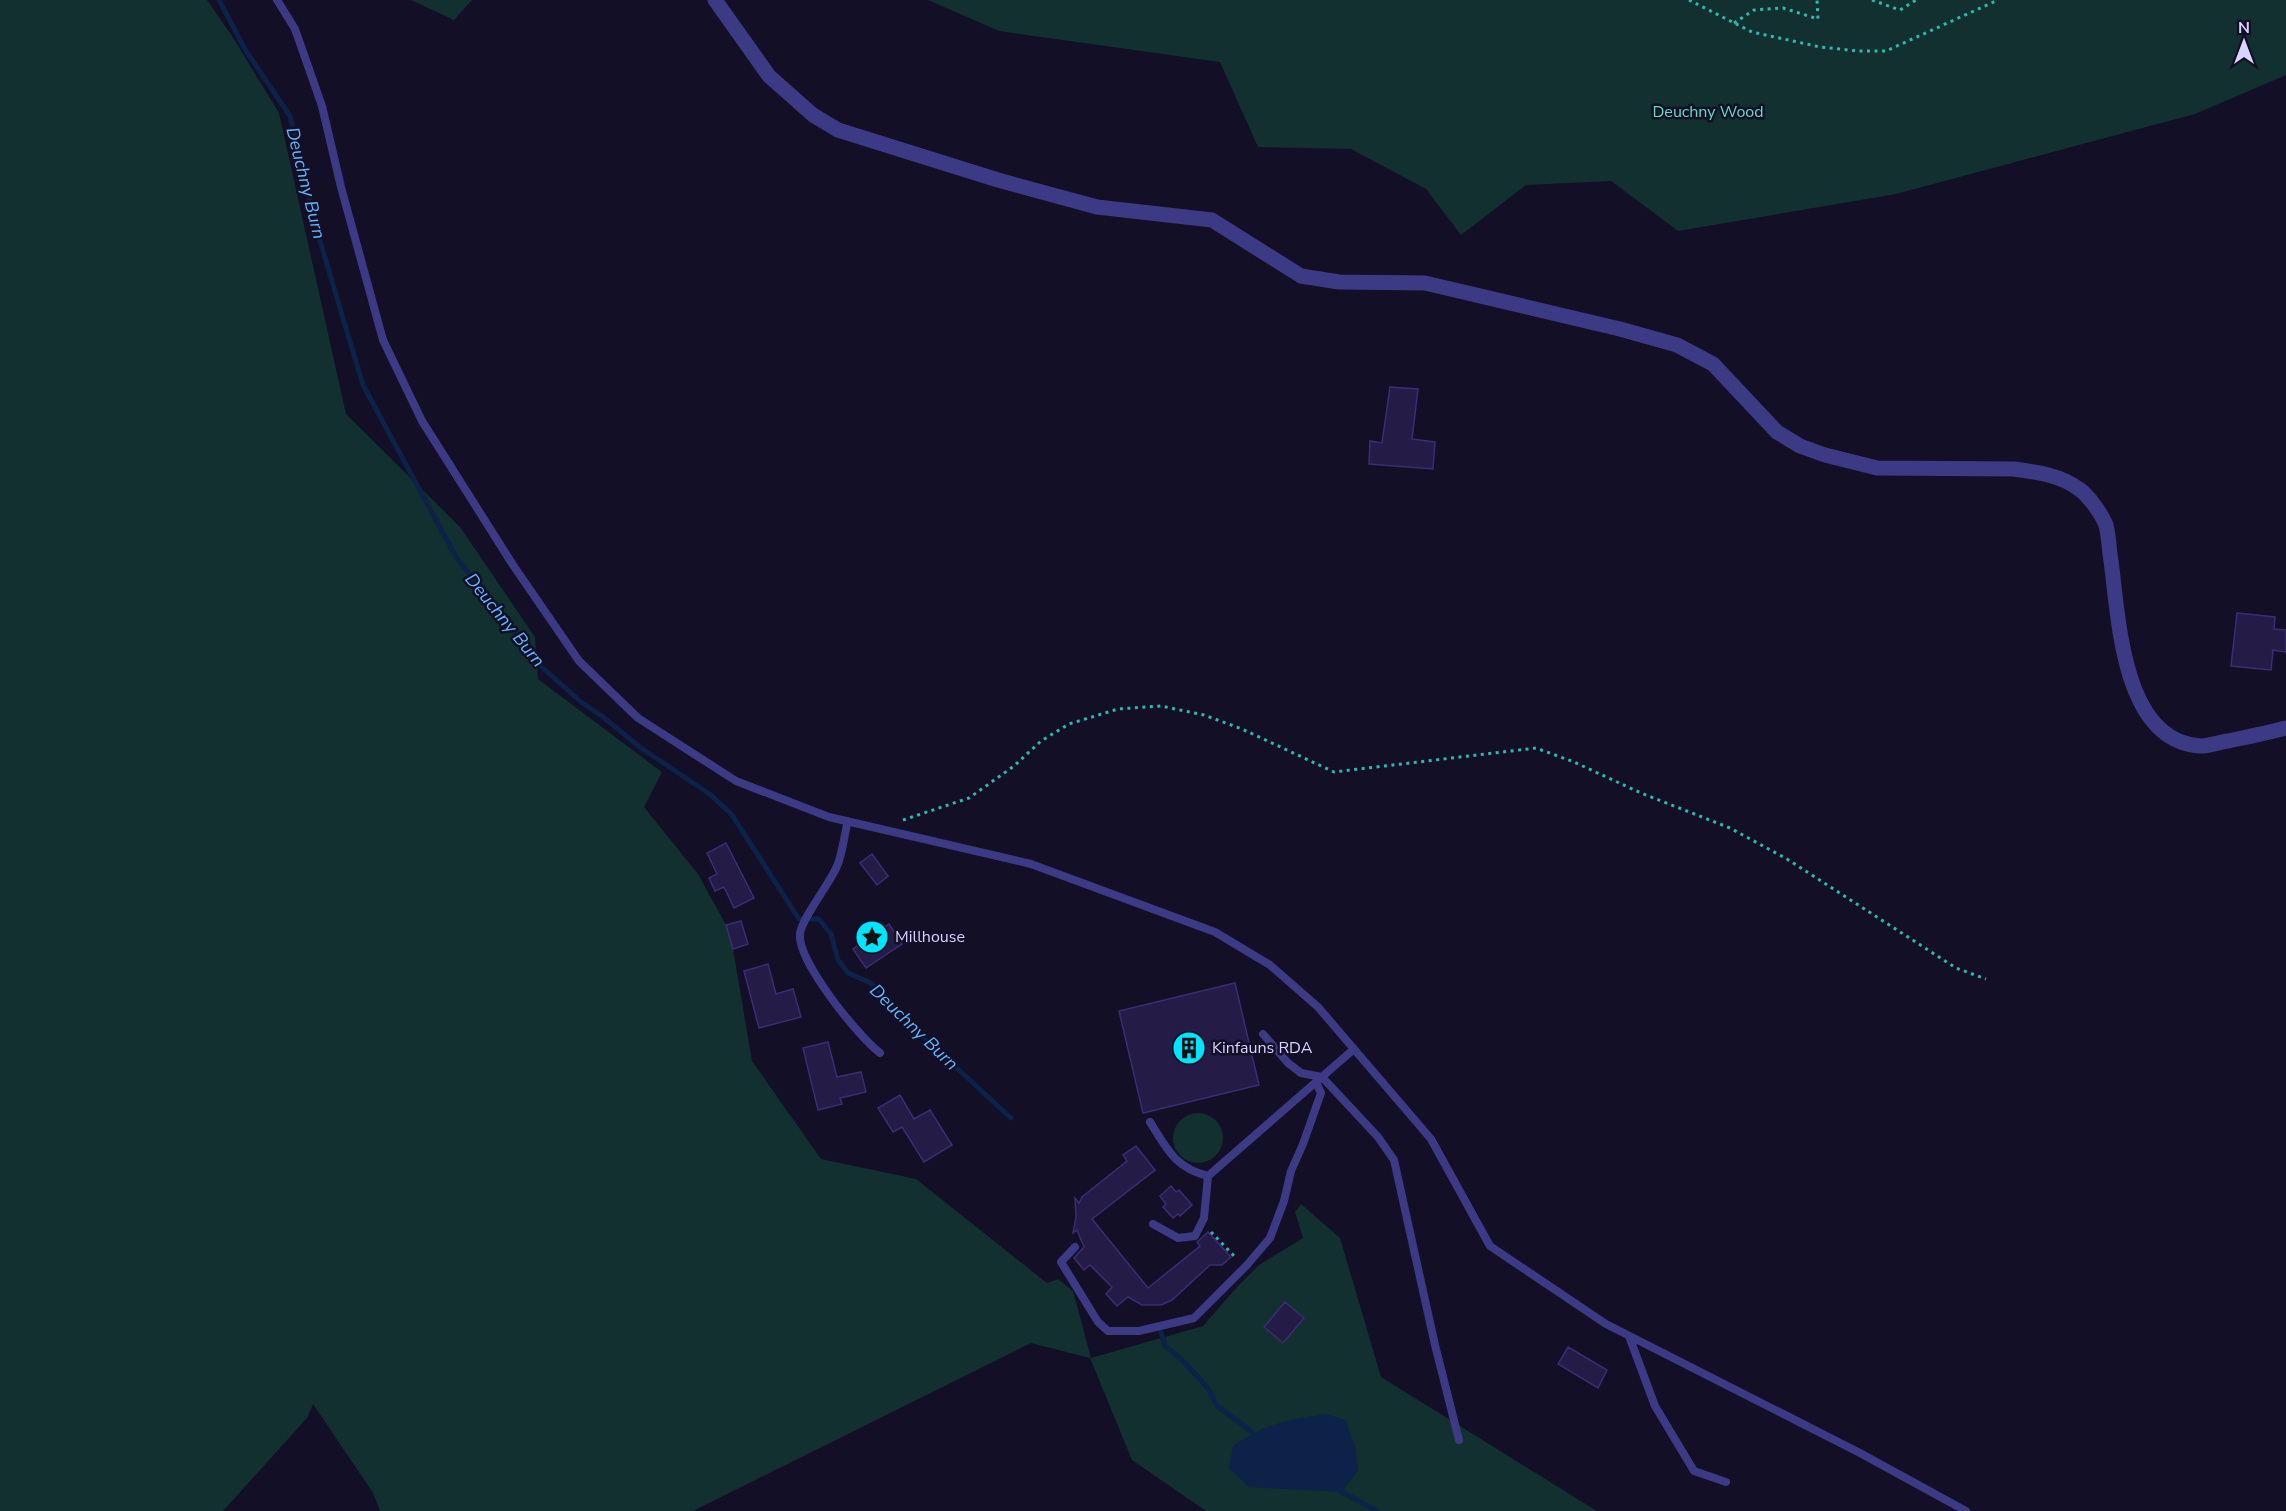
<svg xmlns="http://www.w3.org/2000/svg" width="2286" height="1511" font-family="'Nunito Sans',sans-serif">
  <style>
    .green { fill: #12302f }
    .water { fill: #0c2248 }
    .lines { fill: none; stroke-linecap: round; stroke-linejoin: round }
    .stream { stroke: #0c2248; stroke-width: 5 }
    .building { fill: #241b47; stroke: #3b2d73; stroke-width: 1.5 }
    .path { stroke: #2fb8b0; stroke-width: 3; stroke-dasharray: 3 4.5; stroke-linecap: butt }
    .service { stroke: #3d3a85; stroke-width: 8 }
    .tertiary { stroke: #3d3a85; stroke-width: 15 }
    .labels { text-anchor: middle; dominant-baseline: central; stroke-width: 5; stroke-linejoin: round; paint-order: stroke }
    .park-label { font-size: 16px; fill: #5fe0c0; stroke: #130f26 }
    .poi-label { font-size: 16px; fill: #d9d4ff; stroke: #130f26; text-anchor: start }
    .water-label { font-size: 18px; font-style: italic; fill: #62b6ff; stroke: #130f26 }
  </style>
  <rect width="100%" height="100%" fill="#130f26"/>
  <path class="green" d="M 0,0 L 207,0 L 232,36 L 279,113 L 346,414 L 460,527 L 535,637 L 538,679 L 662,772 L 644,807 L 698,874 L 726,925 L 733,949 L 752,1061 L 821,1159 L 916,1179 L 1047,1283 L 1058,1279 L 1073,1291 L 1091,1358 L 1203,1326 L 1237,1287 L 1259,1265 L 1303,1238 L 1295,1212 L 1301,1204 L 1340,1238 L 1381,1377 L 1597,1511 L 1206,1511 L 1132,1460 L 1090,1358 L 1031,1343 L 693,1511 L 380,1511 L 373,1493 L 313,1404 L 307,1418 L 223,1511 L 0,1511 Z
    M 411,0 L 472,0 L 454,20 Z
    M 928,0 L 2286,0 L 2286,75 L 2195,114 L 1896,194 L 1678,231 L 1611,181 L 1526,185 L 1461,235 L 1426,189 L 1351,149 L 1258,147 L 1220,62 L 999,31 Z
    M1173 1138a25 25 0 1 1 50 0a25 25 0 1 1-50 0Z"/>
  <path class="water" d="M 1326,1414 L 1345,1420 L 1355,1446 L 1358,1470 L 1342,1492 L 1249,1487 L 1229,1468 L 1233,1446 C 1264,1424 1290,1419 1326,1414 Z"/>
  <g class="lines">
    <path class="stream" d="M 219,0 L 246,51 L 290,116 L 317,231 L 363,385 L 456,557 L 535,661 L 581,702 L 603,717 L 641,748 L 711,795 L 732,815 L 799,919 L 819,919 L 831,934 L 838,960 L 848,973 L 871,983 L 895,1011 L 1011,1118
      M 1161,1332 L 1165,1346 L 1181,1359 L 1208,1388 L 1217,1406 L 1252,1432
      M 1336,1489 L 1377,1511"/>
  </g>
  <path class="building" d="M 1390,387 L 1418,389 L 1412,439 L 1435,442 L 1433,469 L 1369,464 L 1370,441 L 1382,443 Z
    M 2237,613 L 2275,617 L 2274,629 L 2286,630 L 2286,652 L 2273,650 L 2271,670 L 2231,666 Z
    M 726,843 L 754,898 L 734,908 L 724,887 L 715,891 L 709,878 L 717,874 L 707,853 Z
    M 872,854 L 888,876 L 877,885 L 860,863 Z
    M 741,921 L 748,944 L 733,949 L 726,925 Z
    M 889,924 L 902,944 L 866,968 L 853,949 Z
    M 768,964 L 776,994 L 793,989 L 801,1017 L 759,1028 L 744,971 Z
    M 1235,983 L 1259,1085 L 1143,1113 L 1119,1011 Z
    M 828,1042 L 837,1077 L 861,1072 L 866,1092 L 840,1098 L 842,1104 L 818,1110 L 803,1048 Z
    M 900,1095 L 914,1119 L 930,1110 L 952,1145 L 924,1162 L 902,1127 L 893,1132 L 878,1108 Z
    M 1136,1146 L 1155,1170 L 1092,1219 L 1148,1288 L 1200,1246 L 1197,1242 L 1208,1232 L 1231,1257 L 1222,1265 L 1210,1265 L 1172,1300 L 1161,1305 L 1142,1305 L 1128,1297 L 1117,1306 L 1106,1294 L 1112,1287 L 1090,1265 L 1084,1270 L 1074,1258 L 1084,1247 L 1077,1230 L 1073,1233 L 1076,1217 L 1075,1198 L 1079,1203 L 1082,1197 L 1127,1161 L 1123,1155 Z
    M 1171,1186 L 1176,1192 L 1179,1190 L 1192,1205 L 1180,1216 L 1178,1214 L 1173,1218 L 1163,1207 L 1166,1204 L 1160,1196 Z
    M 1285,1302 L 1304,1318 L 1283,1343 L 1264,1327 Z
    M 1568,1347 L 1607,1370 L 1598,1388 L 1558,1364 Z"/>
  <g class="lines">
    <path class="path" d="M 1689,0 L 1752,32 L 1820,47 L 1858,51 L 1886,51 L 1998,0
      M 1872,0 L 1900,10 L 1916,0
      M 1734,23 L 1754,10 L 1783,8 L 1818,19 L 1817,0
      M 903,820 L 969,798 L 1014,766 L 1041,741 L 1069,724 L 1118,709 L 1161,706 L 1204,715 L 1242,729 L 1334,772 L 1536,748 L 1574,762 L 1641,793 L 1730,828 L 1787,859 L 1956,968 L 1986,979
      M 1211,1232 L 1236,1258"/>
    <path class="service" d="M 277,0 L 295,29 L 322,106 L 341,187 L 383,340 L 422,421 L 513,565 L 579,661 L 638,718 L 736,781 L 829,817 L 1031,864 L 1215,932 L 1270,965 L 1318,1007 L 1431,1139 L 1490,1246 L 1606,1324 L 1860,1453 L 1966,1511
      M 848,821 C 844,835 843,852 837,866 C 831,882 801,919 800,934 C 797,961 858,1036 880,1053
      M 1263,1034 L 1288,1063 L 1301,1073 L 1322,1077 L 1378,1137 L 1394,1160 L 1435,1345 L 1459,1440
      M 1150,1122 C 1167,1149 1175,1168 1208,1176
      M 1153,1224 L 1178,1238 L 1195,1236 L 1204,1218 L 1208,1176 L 1354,1049
      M 1075,1247 L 1061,1262 L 1098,1322 L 1108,1331 L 1139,1331 L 1194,1318 L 1247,1265 L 1270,1238 L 1284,1201 L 1291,1171 L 1303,1144 L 1321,1093 L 1316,1082
      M 1629,1336 L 1655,1406 L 1694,1471 L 1726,1482"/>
    <path class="tertiary" d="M 715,0 L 769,76 L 813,115 L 838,130 L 998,180 L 1097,207 L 1212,220 L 1301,276 L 1339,282 L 1425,283 L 1620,329 L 1677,345 L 1713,364 L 1777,432 L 1800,446 L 1825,455 L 1877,468 L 2014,469 C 2036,472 2060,475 2079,489 C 2089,496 2101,513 2106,525 C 2109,536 2109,550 2111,561 C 2119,619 2122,742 2201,746 C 2210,746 2219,742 2228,741 C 2247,737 2267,733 2286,728"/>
  </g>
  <defs>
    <symbol id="sight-disc" viewBox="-11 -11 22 22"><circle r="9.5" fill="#00e5ff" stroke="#130f26"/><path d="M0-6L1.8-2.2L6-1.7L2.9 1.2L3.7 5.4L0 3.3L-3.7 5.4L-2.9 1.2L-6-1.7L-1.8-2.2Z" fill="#111"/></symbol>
    <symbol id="building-disc" viewBox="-11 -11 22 22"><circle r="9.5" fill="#00e5ff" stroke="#130f26"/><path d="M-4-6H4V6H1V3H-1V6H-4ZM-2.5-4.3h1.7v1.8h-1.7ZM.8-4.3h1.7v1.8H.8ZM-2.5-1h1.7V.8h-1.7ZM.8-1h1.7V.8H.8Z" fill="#111"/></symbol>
  </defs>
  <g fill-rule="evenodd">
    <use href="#sight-disc" x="853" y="918" width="38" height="38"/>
    <use href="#building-disc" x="1170" y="1029" width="38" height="38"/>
  </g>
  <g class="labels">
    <g class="park-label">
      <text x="1708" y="112">Deuchny Wood</text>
    </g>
    <g class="poi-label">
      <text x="895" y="937">Millhouse</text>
      <text x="1212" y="1048">Kinfauns RDA</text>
    </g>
    <g class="water-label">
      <text transform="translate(306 183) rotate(76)">Deuchny Burn</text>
      <text transform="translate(505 620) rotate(51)">Deuchny Burn</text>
      <text transform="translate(914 1027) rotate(44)">Deuchny Burn</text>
    </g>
  </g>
  <g transform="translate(2244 42)" stroke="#130f26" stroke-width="4.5" paint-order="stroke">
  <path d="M0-4.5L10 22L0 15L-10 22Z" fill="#d9d4ff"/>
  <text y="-9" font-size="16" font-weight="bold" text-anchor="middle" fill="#d9d4ff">N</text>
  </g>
</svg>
